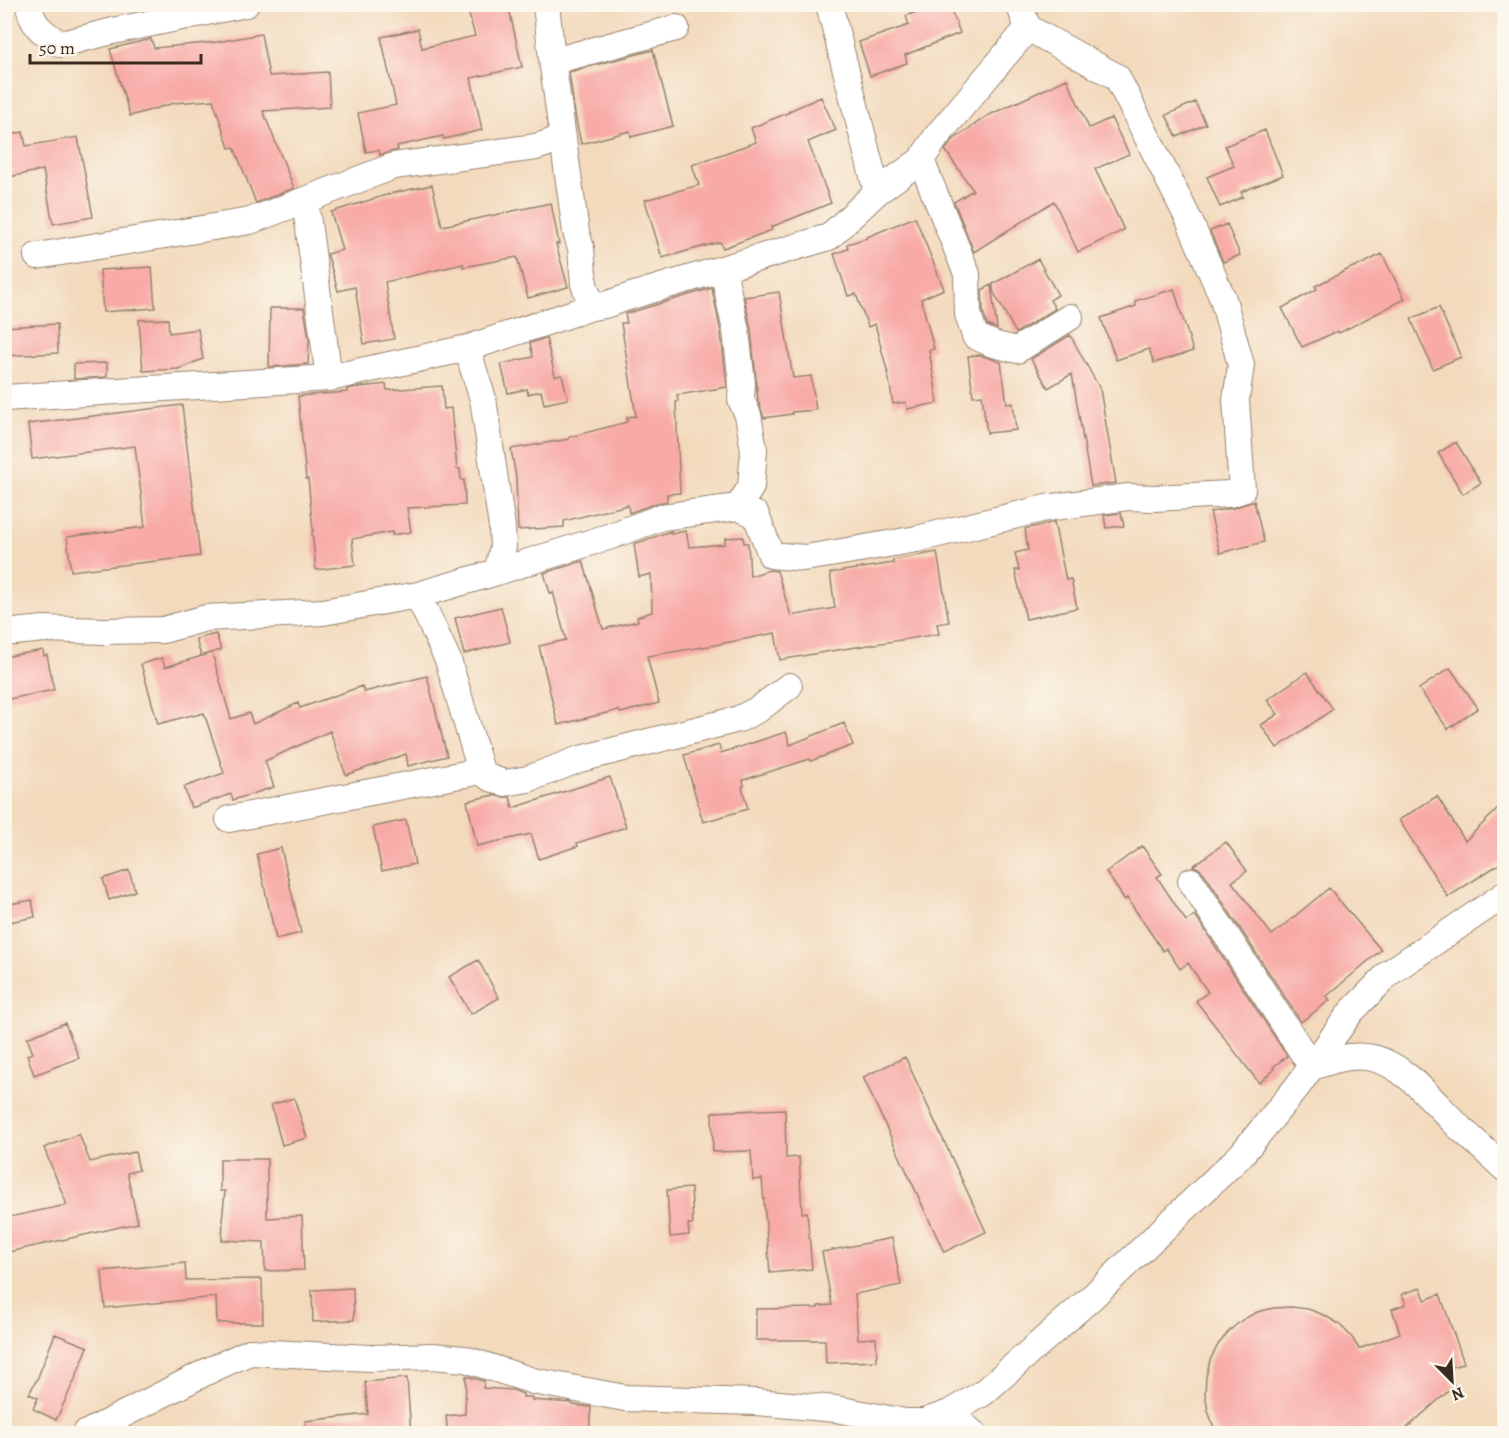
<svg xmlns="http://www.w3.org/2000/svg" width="1509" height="1438" font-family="Alegreya,serif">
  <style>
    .building { fill: #f8aaa7 }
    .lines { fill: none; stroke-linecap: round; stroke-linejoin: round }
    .minor-casing { stroke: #97826e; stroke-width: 28 }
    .minor { stroke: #fff; stroke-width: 26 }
  </style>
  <rect width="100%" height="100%" fill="#fbf7ec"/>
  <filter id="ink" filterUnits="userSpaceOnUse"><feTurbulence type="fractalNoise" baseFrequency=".0167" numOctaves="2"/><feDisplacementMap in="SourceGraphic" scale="12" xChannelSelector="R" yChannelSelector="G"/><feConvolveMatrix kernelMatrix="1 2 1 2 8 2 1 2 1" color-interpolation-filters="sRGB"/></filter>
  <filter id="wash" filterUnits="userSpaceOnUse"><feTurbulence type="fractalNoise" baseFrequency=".008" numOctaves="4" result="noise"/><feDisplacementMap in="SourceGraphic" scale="24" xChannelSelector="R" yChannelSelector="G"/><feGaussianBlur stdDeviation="1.35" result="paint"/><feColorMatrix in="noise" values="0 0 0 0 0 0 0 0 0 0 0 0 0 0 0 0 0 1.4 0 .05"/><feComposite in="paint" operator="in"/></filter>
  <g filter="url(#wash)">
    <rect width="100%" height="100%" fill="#f3dabd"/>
    <g id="blocks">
      <path class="building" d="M 466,4 L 508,4 L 522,67 L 471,78 L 482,130 L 444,139 L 443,136 L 397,146 L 398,150 L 380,155 L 379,150 L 366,152 L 358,113 L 396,105 L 381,37 L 418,29 L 422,48 L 475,36 Z
        M 935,4 L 949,4 L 960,33 L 905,55 L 907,63 L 870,76 L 859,42 L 909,25 L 906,16 Z
        M 261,34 L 269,76 L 328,72 L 330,107 L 263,111 L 294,188 L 256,203 L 234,147 L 229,148 L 213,100 L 174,103 L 130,116 L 110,49 L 151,39 L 154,48 L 217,42 Z
        M 653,50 L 673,126 L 631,137 L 630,131 L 581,144 L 576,120 L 569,72 Z
        M 1067,79 L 1089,128 L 1111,118 L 1129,154 L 1095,169 L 1124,230 L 1078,252 L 1054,201 L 974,252 L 954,202 L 973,190 L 945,150 L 953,140 L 987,116 Z
        M 821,97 L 836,130 L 808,142 L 831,203 L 771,227 L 772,230 L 723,248 L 720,242 L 662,258 L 645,200 L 699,185 L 692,165 L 756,142 L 751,128 L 790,112 L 789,111 Z
        M 1195,102 L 1206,124 L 1177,137 L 1166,115 Z
        M 1265,130 L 1283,175 L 1241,192 L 1243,197 L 1220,207 L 1207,177 L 1234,166 L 1225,146 Z
        M 23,132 L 26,146 L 78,137 L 93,217 L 53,224 L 43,170 L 4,178 L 4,136 Z
        M 432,185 L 442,226 L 551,203 L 559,244 L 556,244 L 568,287 L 528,298 L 517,257 L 463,267 L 463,264 L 385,282 L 394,339 L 364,344 L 355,287 L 338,291 L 328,256 L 327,254 L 342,250 L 331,212 L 393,193 Z
        M 915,217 L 944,289 L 921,299 L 934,349 L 929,350 L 938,403 L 907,409 L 906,402 L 893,404 L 888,374 L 875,324 L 868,327 L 856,294 L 848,296 L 834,254 L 848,249 L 847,244 L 867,238 L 867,237 Z
        M 1227,224 L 1240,255 L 1223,262 L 1210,231 Z
        M 1382,254 L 1405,299 L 1339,333 L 1338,331 L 1302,347 L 1282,308 L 1317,289 L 1315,286 L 1355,266 L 1356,267 Z
        M 1038,259 L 1058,295 L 1050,300 L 1055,309 L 1016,333 L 993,291 L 993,284 Z
        M 152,267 L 155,308 L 103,312 L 100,270 Z
        M 991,285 L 997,329 L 987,325 L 983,311 L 982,290 Z
        M 712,288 L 721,333 L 727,387 L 677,395 L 678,401 L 676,402 L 680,493 L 667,494 L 667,501 L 657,503 L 629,513 L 628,505 L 564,521 L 564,527 L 518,530 L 516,477 L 511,449 L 569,439 L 569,437 L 627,422 L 627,417 L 636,416 L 621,323 L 627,323 L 625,314 Z
        M 1174,289 L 1193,351 L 1154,363 L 1149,349 L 1116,360 L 1101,318 L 1136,306 L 1135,301 Z
        M 779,292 L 793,378 L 811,376 L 816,410 L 792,412 L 792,414 L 764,418 L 758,400 L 751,329 L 744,297 Z
        M 1439,307 L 1461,357 L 1433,369 L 1411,319 Z
        M 270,308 L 304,308 L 309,339 L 308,364 L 269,367 Z
        M 168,319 L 169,333 L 198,329 L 203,359 L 178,369 L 143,371 L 139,320 Z
        M 57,324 L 58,353 L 4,356 L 4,327 Z
        M 1070,335 L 1100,389 L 1116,483 L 1091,486 L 1072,374 L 1048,388 L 1031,359 Z
        M 546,338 L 555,376 L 562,375 L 568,399 L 544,404 L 541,391 L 528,394 L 527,389 L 508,393 L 501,364 L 533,357 L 530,343 Z
        M 980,355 L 1001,362 L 1007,404 L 1013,403 L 1016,430 L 987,433 L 982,395 L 973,396 L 968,356 Z
        M 107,363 L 107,377 L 74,379 L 74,364 Z
        M 386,384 L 387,390 L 442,386 L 444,409 L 451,408 L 457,469 L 460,469 L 461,480 L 464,480 L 465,505 L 407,508 L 411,532 L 392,535 L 392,532 L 352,539 L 355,565 L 316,570 L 312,531 L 313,531 L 308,479 L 306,479 L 298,396 L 347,392 L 347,389 L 352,388 Z
        M 182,405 L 200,556 L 71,571 L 67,537 L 145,527 L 135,446 L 32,459 L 28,424 Z
        M 1456,442 L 1481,483 L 1463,494 L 1438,453 Z
        M 1254,501 L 1264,542 L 1220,553 L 1210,512 L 1233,508 Z
        M 1121,513 L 1124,526 L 1106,528 L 1104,515 Z
        M 1054,522 L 1066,580 L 1071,579 L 1077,608 L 1026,619 L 1015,570 L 1019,570 L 1015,553 L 1028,550 L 1025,529 Z
        M 671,531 L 671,534 L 686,531 L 689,547 L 725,544 L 725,538 L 743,537 L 744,543 L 748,543 L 750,576 L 770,570 L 777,571 L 791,616 L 835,608 L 830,573 L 893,563 L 893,560 L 937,552 L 949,622 L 937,624 L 939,634 L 831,651 L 780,660 L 775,633 L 715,645 L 647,656 L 659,703 L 620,713 L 619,710 L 558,725 L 539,646 L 566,640 L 553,592 L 550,593 L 544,573 L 583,561 L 603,629 L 638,621 L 637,617 L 652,612 L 651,574 L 639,577 L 634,544 Z
        M 501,607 L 510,642 L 464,654 L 455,618 Z
        M 216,634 L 221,650 L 201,656 L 196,639 Z
        M 43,650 L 44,656 L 47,655 L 54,690 L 4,700 L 4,657 Z
        M 212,653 L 231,719 L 249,713 L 253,724 L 298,703 L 300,708 L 362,686 L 364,692 L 427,676 L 447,756 L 408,766 L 406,754 L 346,775 L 330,731 L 265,761 L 274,787 L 233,800 L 231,794 L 191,808 L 184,787 L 224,773 L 204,713 L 193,716 L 192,715 L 158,724 L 141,664 L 162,658 L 165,667 Z
        M 1450,668 L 1478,708 L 1448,729 L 1419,689 Z
        M 1307,672 L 1333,709 L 1277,748 L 1261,725 L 1278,714 L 1267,700 Z
        M 844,723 L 853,745 L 811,761 L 810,759 L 743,780 L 744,786 L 742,787 L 748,809 L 703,822 L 684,755 L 719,745 L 721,753 L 786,732 L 790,745 Z
        M 610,777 L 626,827 L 577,843 L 578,846 L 539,859 L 531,834 L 477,846 L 467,801 L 493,795 L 501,797 L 510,797 L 513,808 Z
        M 1437,796 L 1465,841 L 1504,803 L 1504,861 L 1448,897 L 1399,820 Z
        M 406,820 L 415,864 L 382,871 L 373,827 Z
        M 1226,842 L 1247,871 L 1232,882 L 1272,935 L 1329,888 L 1381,950 L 1327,996 L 1330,1000 L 1301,1022 L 1204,873 L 1198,868 L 1193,866 Z
        M 1142,846 L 1162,874 L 1157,877 L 1186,921 L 1195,915 L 1287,1056 L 1273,1067 L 1275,1069 L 1259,1083 L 1196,1001 L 1208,992 L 1188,963 L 1180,969 L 1166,948 L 1163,951 L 1127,898 L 1125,900 L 1106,872 Z
        M 281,848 L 301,933 L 276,939 L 257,854 Z
        M 129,870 L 135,891 L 109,900 L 103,879 Z
        M 32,900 L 35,917 L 4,923 L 4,905 Z
        M 478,960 L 499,998 L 471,1014 L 449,977 Z
        M 65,1023 L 79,1058 L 34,1075 L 27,1055 L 33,1053 L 27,1038 Z
        M 905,1057 L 986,1232 L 944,1252 L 863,1077 Z
        M 294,1098 L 307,1138 L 282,1145 L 271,1105 Z
        M 785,1109 L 786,1158 L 799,1157 L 802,1213 L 807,1212 L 812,1269 L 770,1273 L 762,1179 L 753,1180 L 751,1151 L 713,1152 L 712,1112 Z
        M 79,1134 L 90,1162 L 135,1152 L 139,1170 L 127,1173 L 138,1223 L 4,1253 L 4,1218 L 67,1205 L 44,1148 Z
        M 220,1159 L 267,1159 L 267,1218 L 302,1216 L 304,1270 L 265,1271 L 264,1242 L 222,1240 L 223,1221 L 222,1221 L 225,1191 L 220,1191 Z
        M 691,1188 L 693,1224 L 688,1224 L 689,1235 L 670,1237 L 667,1190 Z
        M 892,1238 L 901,1285 L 855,1294 L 858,1339 L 876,1338 L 877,1361 L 826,1363 L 825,1340 L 756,1340 L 756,1309 L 818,1308 L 818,1306 L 832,1305 L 822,1252 Z
        M 185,1263 L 186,1280 L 262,1279 L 263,1323 L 217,1323 L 216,1297 L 105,1308 L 102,1271 Z
        M 353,1288 L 354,1320 L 313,1322 L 312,1290 Z
        M 1421,1288 L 1425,1300 L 1440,1294 L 1464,1363 L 1447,1369 L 1454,1386 L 1400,1434 L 1219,1434 L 1214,1427 L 1208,1411 L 1205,1394 L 1206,1377 L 1210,1360 L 1218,1345 L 1229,1331 L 1242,1320 L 1257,1312 L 1274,1308 L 1291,1307 L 1308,1309 L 1324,1315 L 1339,1324 L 1351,1336 L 1359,1349 L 1400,1333 L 1392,1309 L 1406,1304 L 1402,1294 Z
        M 55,1334 L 88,1347 L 75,1379 L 56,1420 L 33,1409 L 38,1398 L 29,1394 L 38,1377 Z
        M 466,1376 L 484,1381 L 483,1388 L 513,1390 L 523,1394 L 523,1397 L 532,1397 L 532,1400 L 572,1403 L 573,1405 L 591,1407 L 589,1434 L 448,1434 L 446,1416 L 465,1414 Z
        M 407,1378 L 411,1434 L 305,1434 L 305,1421 L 368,1414 L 365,1382 Z"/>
    </g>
  </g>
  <g filter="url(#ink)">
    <use href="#blocks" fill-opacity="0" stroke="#97826e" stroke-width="1.5"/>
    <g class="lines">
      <defs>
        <path id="minor" d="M 29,4 C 31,26 45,34 61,44 L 113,31 L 246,4
          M 546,4 L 553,68
          M 829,4 L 877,192
          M 1019,4 L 1028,28
          M 921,160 L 967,274 L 968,314 L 975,336 L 993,344 L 1017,350 L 1070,317
          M 305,200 L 329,378
          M 37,256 L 250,221 L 394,166 L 536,147 L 563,138
          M 723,269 L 736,331 L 742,383 L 741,400 L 748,415 L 754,450 L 751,487 L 738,507
          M 592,307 L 584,284 L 581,248 L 576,232 L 554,74 L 554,63 L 561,59 L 676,28
          M 468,348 L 473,368 L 483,399 L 502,527 L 503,547 L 497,572
          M 4,398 L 329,378 L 468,348 L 592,307 L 605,305 L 631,296 L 829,237 L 877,192 L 921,160 L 937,136 L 1028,28 L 1117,77 L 1189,220 L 1223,299 L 1241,365 L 1236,400 L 1242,490 L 1229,494 L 1154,498 L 1128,497 L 1046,508 L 917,539 L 830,554 L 804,558 L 771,555 L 756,515 L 738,507 L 662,517 L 611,536 L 497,572 L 418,595 L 323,612 L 206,618 L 163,630 L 104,631 L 44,629 L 4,633
          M 418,595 L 448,660 L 481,771 L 490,778 L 505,783 L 528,779 L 580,759 L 739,719 L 759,709 L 789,686
          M 229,819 L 481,771
          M 1191,881 L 1312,1067
          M 1312,1067 C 1330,1061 1347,1055 1366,1057 C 1402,1060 1435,1104 1460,1128 C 1475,1141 1490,1155 1504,1168
          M 949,1413 L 974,1434
          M 85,1434 L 212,1369 L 250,1352 L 371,1358 L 433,1356 L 465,1359 L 533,1381 L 625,1398 L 756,1402 L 836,1409 L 905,1422 L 924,1422 L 949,1413 L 983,1393 L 1090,1299 L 1241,1155 L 1297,1087 L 1351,1012 L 1389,973 L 1504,895"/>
      </defs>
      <use href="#minor" class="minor-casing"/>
      <use href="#minor" class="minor"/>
    </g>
  </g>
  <rect width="1509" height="1438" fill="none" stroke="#fbf7ec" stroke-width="24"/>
  <g transform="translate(1452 1381) rotate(156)" stroke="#fbf7ec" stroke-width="4.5" paint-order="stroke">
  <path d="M0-4.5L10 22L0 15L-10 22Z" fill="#3b2a1e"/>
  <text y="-9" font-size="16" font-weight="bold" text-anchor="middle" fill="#3b2a1e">N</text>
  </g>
  <path d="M30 54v9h171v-9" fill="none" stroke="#3b2a1e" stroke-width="3"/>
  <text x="39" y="54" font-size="18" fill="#3b2a1e" stroke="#fbf7ec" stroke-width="4.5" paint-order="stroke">50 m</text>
</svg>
